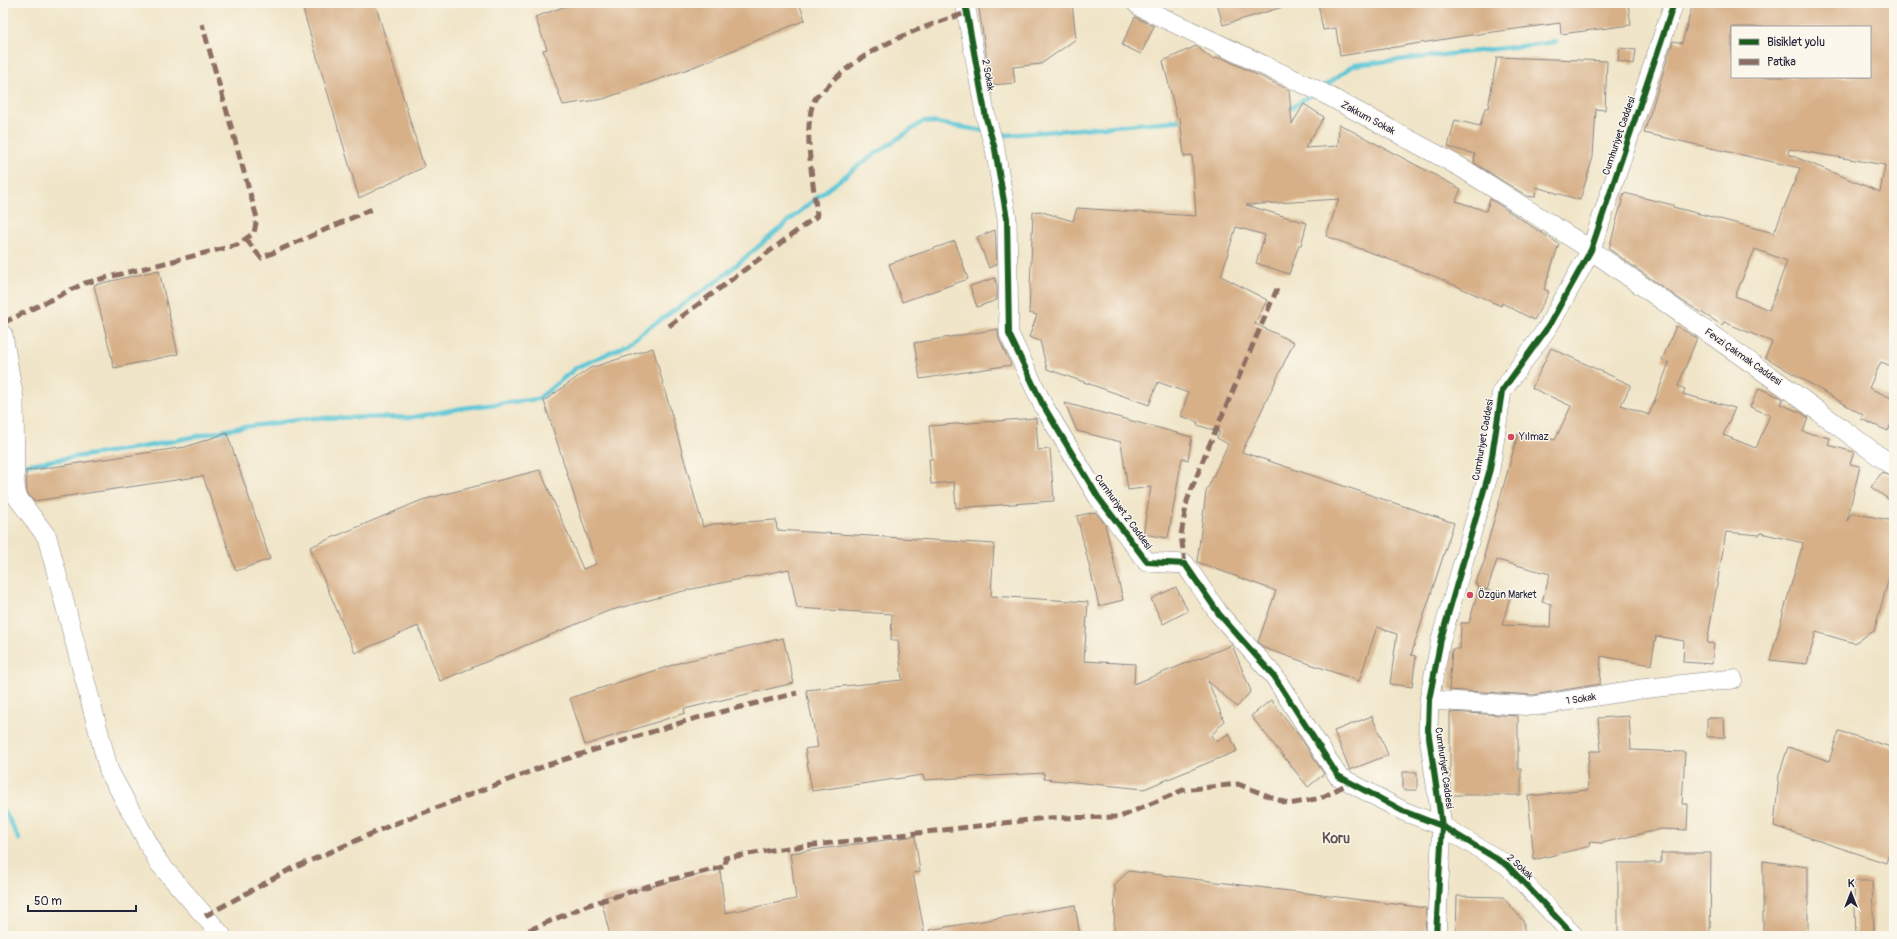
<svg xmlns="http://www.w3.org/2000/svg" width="1897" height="939" font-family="Pangolin,sans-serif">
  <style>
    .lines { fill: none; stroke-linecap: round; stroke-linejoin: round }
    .stream { stroke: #5cc6d6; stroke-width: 4.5 }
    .building { fill: #d7b088; fill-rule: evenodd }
    .minor-casing { stroke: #898482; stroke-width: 20 }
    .minor { stroke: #fff; stroke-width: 19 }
    .quiet { stroke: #8d6e63; stroke-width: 5; stroke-dasharray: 10 5; stroke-linecap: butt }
    .cycleway-casing { stroke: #fbf7ec; stroke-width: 8 }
    .cycleway { stroke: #1b5e20; stroke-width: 6 }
    .poi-dot { fill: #d1495b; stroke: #fbf7ec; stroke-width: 1.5 }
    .labels { text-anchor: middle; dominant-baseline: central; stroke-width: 3; stroke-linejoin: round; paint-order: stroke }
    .street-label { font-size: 10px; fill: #22223b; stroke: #fbf7ec }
    .poi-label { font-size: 10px; fill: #22223b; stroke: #fbf7ec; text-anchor: start }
    .district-label { font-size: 14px; font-weight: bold; fill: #615456; stroke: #fbf7ec }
  </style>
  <rect width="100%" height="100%" fill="#fbf7ec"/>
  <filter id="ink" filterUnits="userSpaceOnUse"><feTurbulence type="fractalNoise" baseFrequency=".025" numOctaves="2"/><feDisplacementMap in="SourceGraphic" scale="8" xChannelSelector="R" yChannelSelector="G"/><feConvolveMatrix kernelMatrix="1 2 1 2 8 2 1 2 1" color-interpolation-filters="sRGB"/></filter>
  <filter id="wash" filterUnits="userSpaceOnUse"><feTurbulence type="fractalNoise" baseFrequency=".012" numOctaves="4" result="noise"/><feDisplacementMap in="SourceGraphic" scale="16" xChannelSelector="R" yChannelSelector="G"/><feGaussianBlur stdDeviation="0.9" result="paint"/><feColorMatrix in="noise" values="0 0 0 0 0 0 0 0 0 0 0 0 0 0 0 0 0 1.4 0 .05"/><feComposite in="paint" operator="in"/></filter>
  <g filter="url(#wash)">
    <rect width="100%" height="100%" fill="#f0e5c8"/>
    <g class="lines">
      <path class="stream" d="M 1322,88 L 1354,65 L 1556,42
        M 1287,111 L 1312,94
        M 996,133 L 1008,135 L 1186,120
        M 18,465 L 36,463 L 148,446 L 237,428 L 313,418 L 414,417 L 463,408 L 538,399 L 577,367 L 616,350 L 716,282 L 815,199 L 862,163 L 924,121 L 985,131
        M 3,810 L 6,813 L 19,839"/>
    </g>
    <g id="blocks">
      <path class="building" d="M 301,3 L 375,3 L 424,167 L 359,198 Z
        M 575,3 L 799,3 L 805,20 L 691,68 L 603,99 L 563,105 L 543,50 L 547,49 L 535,17 Z
        M 978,3 L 1072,3 L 1076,39 L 1041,64 L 1013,67 L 1015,83 L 991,85 Z
        M 1217,3 L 1286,3 L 1286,6 L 1223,25 Z
        M 1318,3 L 1628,3 L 1631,25 L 1561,34 L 1560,23 L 1464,36 L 1340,56 L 1336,28 L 1323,30 Z
        M 1693,3 L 1894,3 L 1894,367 L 1881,362 L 1869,388 L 1894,399 L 1894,417 L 1888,431 L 1861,419 L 1863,415 L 1765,357 L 1772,342 L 1724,322 L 1722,325 L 1681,300 L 1609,249 L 1624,193 L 1673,205 L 1673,207 L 1774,233 L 1800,168 L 1644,133 L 1673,41 L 1682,43 ZM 1732,27 L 1870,27 L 1870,77 L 1732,77 ZM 1789,149 L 1885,165 L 1880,192 L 1788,154 ZM 1755,249 L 1787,261 L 1769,310 L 1735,296 Z
        M 1135,17 L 1154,26 L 1141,54 L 1122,45 Z
        M 1196,46 L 1212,59 L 1222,58 L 1289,90 L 1292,124 L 1304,104 L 1324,117 L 1305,148 L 1338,146 L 1339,124 L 1461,189 L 1456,201 L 1486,211 L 1490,199 L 1559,244 L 1544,289 L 1549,292 L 1534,320 L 1502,303 L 1501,306 L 1434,276 L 1326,236 L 1339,199 L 1246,205 L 1307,223 L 1301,245 L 1299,245 L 1289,274 L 1256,263 L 1265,235 L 1236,227 L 1221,276 L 1267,300 L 1255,324 L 1294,342 L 1242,452 L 1454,523 L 1411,655 L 1416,656 L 1412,687 L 1390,684 L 1397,634 L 1377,627 L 1359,681 L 1264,648 L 1258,642 L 1276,591 L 1197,562 L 1206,492 L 1228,444 L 1217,438 L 1220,432 L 1197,425 L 1198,422 L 1181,416 L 1188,393 L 1158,382 L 1149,405 L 1047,369 L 1040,341 L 1029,337 L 1037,315 L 1029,313 L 1033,212 L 1039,211 L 1073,221 L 1077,208 L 1196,216 L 1192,155 L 1184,156 L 1180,118 L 1177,118 L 1163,61 Z
        M 1620,48 L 1636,50 L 1634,64 L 1618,61 Z
        M 1497,57 L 1607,61 L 1605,110 L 1596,109 L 1593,157 L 1580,200 L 1536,187 L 1535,197 L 1527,196 L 1474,163 L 1475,154 L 1448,147 L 1455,120 L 1480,126 L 1485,108 L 1488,108 Z
        M 995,230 L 997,264 L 989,268 L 977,237 Z
        M 955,241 L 968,279 L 902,302 L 889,264 Z
        M 159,270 L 178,354 L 114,368 L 94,285 Z
        M 995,278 L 997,285 L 997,300 L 977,307 L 970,286 Z
        M 1676,326 L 1697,338 L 1678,386 L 1685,389 L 1683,394 L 1735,408 L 1723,435 L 1756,448 L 1770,415 L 1750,407 L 1759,388 L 1782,398 L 1783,399 L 1780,404 L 1802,413 L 1808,418 L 1803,432 L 1830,438 L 1828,445 L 1854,452 L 1850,464 L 1860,466 L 1847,521 L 1852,513 L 1894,521 L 1894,560 L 1874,631 L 1854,643 L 1816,632 L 1807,664 L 1770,660 L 1803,543 L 1761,533 L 1760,535 L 1726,532 L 1707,643 L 1714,644 L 1712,664 L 1683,662 L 1684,641 L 1656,636 L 1651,665 L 1601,656 L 1600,684 L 1533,695 L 1449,690 L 1452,649 L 1460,649 L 1461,623 L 1469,623 L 1479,588 L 1487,590 L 1477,587 L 1477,584 L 1475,584 L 1486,557 L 1484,556 L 1518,434 L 1533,438 L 1534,434 L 1555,440 L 1571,406 L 1532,388 L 1551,348 L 1631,385 L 1621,405 L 1649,415 L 1669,363 L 1662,360 ZM 1497,560 L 1550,574 L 1542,602 L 1551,604 L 1550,627 L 1502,625 L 1510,597 L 1487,590 Z
        M 998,329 L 999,339 L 1011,365 L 920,379 L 914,343 Z
        M 653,348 L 703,527 L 713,524 L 776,520 L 777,530 L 994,544 L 991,596 L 1088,602 L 1084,661 L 1135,664 L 1134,684 L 1232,645 L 1251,691 L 1237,707 L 1208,681 L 1224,721 L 1211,736 L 1217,742 L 1229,733 L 1237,751 L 1144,789 L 1044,779 L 1044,773 L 924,780 L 923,775 L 812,791 L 805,749 L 818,747 L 806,690 L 902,680 L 898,640 L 891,640 L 892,614 L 797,608 L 789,569 L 687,590 L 608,611 L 440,681 L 418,626 L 355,653 L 310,547 L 422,500 L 540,470 L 583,569 L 596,564 L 544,401 L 590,368 Z
        M 1065,403 L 1192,437 L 1188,460 L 1182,458 L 1168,538 L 1143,534 L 1151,487 L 1128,490 L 1121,442 L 1077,431 Z
        M 1036,418 L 1038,450 L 1050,449 L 1054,501 L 956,508 L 954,482 L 931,484 L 929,459 L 932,459 L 929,426 Z
        M 227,433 L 270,559 L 236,571 L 203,476 L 34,501 L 27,493 L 26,471 L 185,447 Z
        M 1882,472 L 1894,478 L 1894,503 L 1871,487 Z
        M 1095,512 L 1105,524 L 1123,600 L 1099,606 L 1077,516 Z
        M 1176,587 L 1188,611 L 1163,624 L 1151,599 Z
        M 783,638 L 794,683 L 684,709 L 685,713 L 585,745 L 570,698 L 682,662 Z
        M 1271,700 L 1300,737 L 1324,774 L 1308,787 L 1251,716 Z
        M 1450,712 L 1518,716 L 1518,769 L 1521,769 L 1521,795 L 1450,795 Z
        M 1372,716 L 1388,755 L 1350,770 L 1334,731 Z
        M 1629,716 L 1631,750 L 1685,752 L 1682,804 L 1688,804 L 1687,830 L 1661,829 L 1602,843 L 1589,842 L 1590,846 L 1534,860 L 1528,796 L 1588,790 L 1587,771 L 1590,751 L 1601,751 L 1598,718 Z
        M 1707,718 L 1724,718 L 1725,737 L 1707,737 Z
        M 1839,731 L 1894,748 L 1894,839 L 1886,863 L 1774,826 L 1779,775 L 1788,747 L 1829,761 Z
        M 1403,772 L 1417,772 L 1417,790 L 1403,790 Z
        M 915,836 L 920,872 L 913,873 L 925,936 L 610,936 L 601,898 L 720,870 L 725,913 L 796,899 L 790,853 Z
        M 1661,853 L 1711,853 L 1710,936 L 1618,936 L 1618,863 L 1661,863 Z
        M 1763,861 L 1808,867 L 1808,936 L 1763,936 Z
        M 1129,871 L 1426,908 L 1425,936 L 1114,936 L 1115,884 Z
        M 1854,881 L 1872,881 L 1874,936 L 1856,936 Z
        M 1457,896 L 1503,897 L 1524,922 L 1524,936 L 1456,936 Z
        M 1075,905 L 1080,936 L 930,936 L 929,930 Z"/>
    </g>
  </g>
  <g filter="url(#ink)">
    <use href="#blocks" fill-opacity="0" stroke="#898482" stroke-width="1"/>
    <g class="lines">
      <defs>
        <path id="minor" d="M 965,3 L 986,118 L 995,149 L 1007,219 L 1009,334 L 1043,405 L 1098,497 L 1147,562 L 1185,564 L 1219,614 L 1274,676 L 1338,776 L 1403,811 L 1442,826 L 1507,865 L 1574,936
          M 1136,3 L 1142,8 L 1323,93 L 1462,168 L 1591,250 L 1784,386 L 1894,467
          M 3,335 L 14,399 L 15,485 L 17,497 L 47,537 L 109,771 L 159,863 L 222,936
          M 1429,700 L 1534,706 L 1641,689 L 1733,679
          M 1436,936 L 1442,826 L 1428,730 L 1429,700 L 1441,639 L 1490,469 L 1502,391 L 1548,327 L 1591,250 L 1674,3"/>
      </defs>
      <use href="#minor" class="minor-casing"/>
      <use href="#minor" class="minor"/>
      <path class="quiet" d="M 246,239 L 261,258 L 372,209
        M 3,323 L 85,283 L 237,245 L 254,233 L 257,218 L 202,24
        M 669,326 L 817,216 C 814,185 802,129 814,101 C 816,96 822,92 826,88 C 863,48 916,29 966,13
        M 1185,564 L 1181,535 L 1187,501 L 1205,455 L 1277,289
        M 205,916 L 287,871 L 389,826 L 547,765 L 689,720 L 797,693
        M 515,936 L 588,905 L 661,882 L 726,866 L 725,858 L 772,850 L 1046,818 L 1120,817 L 1183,790 L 1238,784 L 1289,804 L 1321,798 L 1351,782"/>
      <defs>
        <path id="cycleway" d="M 965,3 L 986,118 L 995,149 L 1007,219 L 1009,334 L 1043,405 L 1098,497 L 1147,562 L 1185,564 L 1219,614 L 1274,676 L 1338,776 L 1403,811 L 1442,826 L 1507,865 L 1574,936
          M 1436,936 L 1442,826 L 1428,730 L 1429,700 L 1441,639 L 1490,469 L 1502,391 L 1548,327 L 1591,250 L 1674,3"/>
      </defs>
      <use href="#cycleway" class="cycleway-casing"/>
      <use href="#cycleway" class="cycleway"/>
    </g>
  </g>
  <g class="poi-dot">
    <circle cx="1511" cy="437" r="4"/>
    <circle cx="1470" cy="595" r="4"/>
  </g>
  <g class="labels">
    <g class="street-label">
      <text transform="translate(988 75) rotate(80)">2 Sokak</text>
      <text transform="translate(1368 118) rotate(28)">Zakkum Sokak</text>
      <text transform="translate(1619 136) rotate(-71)">Cumhuriyet Caddesi</text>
      <text transform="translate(1743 357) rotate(35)">Fevzi Çakmak Caddesi</text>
      <text transform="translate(1483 440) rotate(-80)">Cumhuriyet Caddesi</text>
      <text transform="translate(1123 512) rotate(54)">Cumhuriyet 2 Caddesi</text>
      <text transform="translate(1581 699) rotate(-9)">1 Sokak</text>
      <text transform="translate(1444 768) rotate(82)">Cumhuriyet Caddesi</text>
      <text transform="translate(1520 867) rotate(43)">2 Sokak</text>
    </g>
    <g class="poi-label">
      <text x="1519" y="437">Yılmaz</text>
      <text x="1478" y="595">Özgün Market</text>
    </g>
    <g class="district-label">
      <text x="1336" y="838">Koru</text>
    </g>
  </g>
  <rect width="1897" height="939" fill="none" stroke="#fbf7ec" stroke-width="16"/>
  <rect x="1731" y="26" width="140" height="52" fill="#fbf7ec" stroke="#a4a2a5"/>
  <rect x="1739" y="39" width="20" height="6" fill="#1b5e20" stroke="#a4a2a5"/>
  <text x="1767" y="46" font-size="12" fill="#22223b">Bisiklet yolu</text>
  <rect x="1739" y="59" width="20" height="6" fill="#8d6e63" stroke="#a4a2a5"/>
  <text x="1767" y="66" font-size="12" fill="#22223b">Patika</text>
  <g transform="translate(1851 893)" stroke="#fbf7ec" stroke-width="3" paint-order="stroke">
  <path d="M0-3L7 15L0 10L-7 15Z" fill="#22223b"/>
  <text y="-6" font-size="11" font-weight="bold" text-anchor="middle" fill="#22223b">K</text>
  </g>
  <path d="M28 905v6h108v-6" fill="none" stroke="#22223b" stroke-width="2"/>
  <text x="34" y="905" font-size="12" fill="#22223b" stroke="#fbf7ec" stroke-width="3" paint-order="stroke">50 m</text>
</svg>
